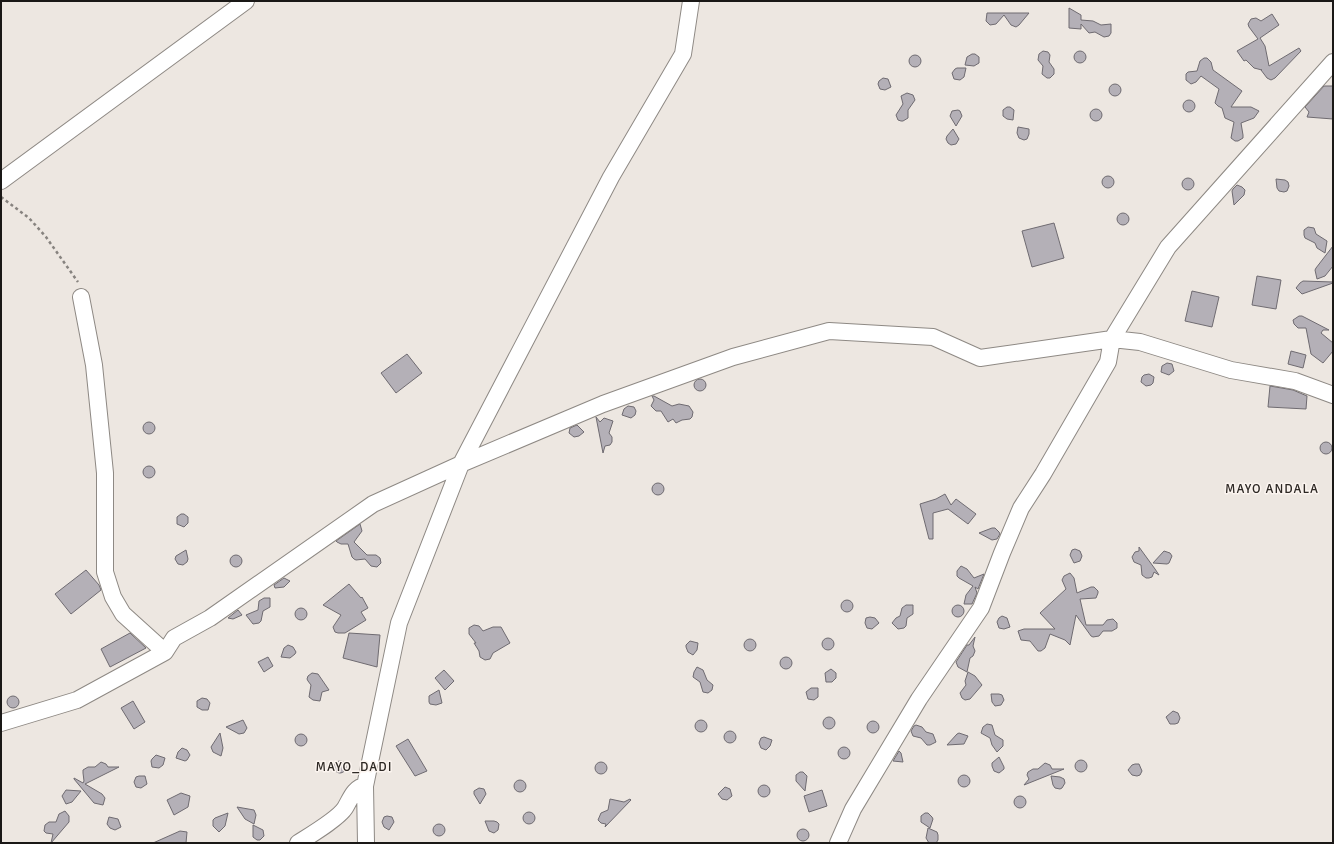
<svg xmlns="http://www.w3.org/2000/svg" width="1334" height="844" font-family="Signika,sans-serif">
  <style>
    .building { fill: #b4b0b7; stroke: #6f6b71 }
    .lines { fill: none; stroke-linecap: round; stroke-linejoin: round }
    .minor-casing { stroke: #8e8984; stroke-width: 18 }
    .path { stroke: #87837f; stroke-width: 2.5; stroke-dasharray: 3 3; stroke-linecap: butt }
    .minor { stroke: #fff; stroke-width: 16 }
    .labels { text-anchor: middle; dominant-baseline: central; stroke-width: 3; stroke-linejoin: round; paint-order: stroke }
    .quarter-label { font-size: 13px; letter-spacing: 1px; fill: #2d2824; stroke: #fbf4ef }
  </style>
  <rect width="100%" height="100%" fill="#ede7e1"/>
  <path class="building" d="M 1069,8 L 1081,15 L 1081,20 L 1093,21 L 1101,25 L 1111,24 L 1111,33 L 1109,36 L 1104,37 L 1095,32 L 1089,33 L 1081,24 L 1081,29 L 1069,28 Z
    M 987,13 L 1029,13 L 1019,25 L 1016,27 L 1011,25 L 1004,15 L 996,24 L 990,25 L 986,21 Z
    M 1272,14 L 1279,25 L 1260,38 L 1265,46 L 1269,66 L 1299,48 L 1301,51 L 1275,78 L 1271,80 L 1267,78 L 1261,70 L 1262,70 L 1254,68 L 1246,60 L 1244,61 L 1237,51 L 1258,39 L 1249,27 L 1248,24 L 1251,19 L 1256,18 L 1261,21 Z
    M1074 57a6 6 0 1 1 12 0a6 6 0 1 1-12 0Z
    M 1043,51 L 1048,52 L 1050,55 L 1049,62 L 1054,69 L 1054,74 L 1050,78 L 1047,78 L 1042,74 L 1043,66 L 1038,60 L 1039,54 Z
    M 972,54 L 975,54 L 979,57 L 979,63 L 974,66 L 965,65 L 967,57 Z
    M909 61a6 6 0 1 1 12 0a6 6 0 1 1-12 0Z
    M 1204,58 L 1207,58 L 1211,62 L 1213,70 L 1242,91 L 1231,107 L 1251,107 L 1259,111 L 1254,118 L 1241,123 L 1243,135 L 1243,138 L 1238,141 L 1235,141 L 1231,138 L 1234,122 L 1225,118 L 1222,108 L 1218,106 L 1215,103 L 1219,89 L 1201,76 L 1196,82 L 1191,84 L 1186,80 L 1186,74 L 1188,72 L 1197,71 L 1200,61 Z
    M 957,68 L 966,68 L 964,77 L 960,80 L 954,79 L 952,73 L 955,69 Z
    M 883,78 L 888,79 L 891,87 L 885,90 L 880,89 L 878,84 L 879,81 Z
    M1109 90a6 6 0 1 1 12 0a6 6 0 1 1-12 0Z
    M 1324,86 L 1333,86 L 1333,119 L 1307,117 L 1309,112 L 1305,107 Z
    M 907,93 L 913,95 L 915,100 L 908,110 L 908,118 L 903,121 L 901,121 L 898,120 L 896,115 L 903,104 L 901,96 Z
    M1183 106a6 6 0 1 1 12 0a6 6 0 1 1-12 0Z
    M 1007,107 L 1010,107 L 1014,110 L 1013,120 L 1007,119 L 1003,116 L 1003,110 Z
    M1090 115a6 6 0 1 1 12 0a6 6 0 1 1-12 0Z
    M 958,110 L 960,111 L 962,116 L 956,126 L 950,116 L 952,111 Z
    M 1018,127 L 1029,129 L 1029,134 L 1027,139 L 1024,140 L 1019,138 L 1017,133 Z
    M 953,129 L 959,139 L 956,144 L 951,145 L 948,143 L 946,139 L 947,136 Z
    M1102 182a6 6 0 1 1 12 0a6 6 0 1 1-12 0Z
    M1182 184a6 6 0 1 1 12 0a6 6 0 1 1-12 0Z
    M 1276,179 L 1285,180 L 1288,182 L 1289,186 L 1287,191 L 1284,192 L 1279,191 L 1277,188 Z
    M 1237,185 L 1242,187 L 1245,190 L 1244,195 L 1234,205 L 1232,191 L 1233,189 Z
    M1117 219a6 6 0 1 1 12 0a6 6 0 1 1-12 0Z
    M 1054,223 L 1064,258 L 1032,267 L 1022,231 Z
    M 1308,227 L 1314,228 L 1316,234 L 1327,241 L 1325,253 L 1317,248 L 1315,243 L 1305,238 L 1304,235 L 1304,230 Z
    M 1333,246 L 1333,266 L 1325,276 L 1317,279 L 1315,270 L 1316,268 Z
    M 1257,276 L 1281,280 L 1276,309 L 1252,305 Z
    M 1303,281 L 1333,282 L 1333,283 L 1302,294 L 1296,288 L 1300,283 Z
    M 1192,291 L 1219,297 L 1212,327 L 1185,321 Z
    M 1299,316 L 1302,316 L 1329,330 L 1323,330 L 1321,333 L 1333,343 L 1333,351 L 1323,363 L 1311,354 L 1306,328 L 1298,328 L 1294,324 L 1293,320 Z
    M 1291,351 L 1306,355 L 1303,368 L 1288,364 Z
    M 407,354 L 422,373 L 396,393 L 381,373 Z
    M 1167,363 L 1172,364 L 1174,371 L 1169,375 L 1161,372 L 1162,366 Z
    M 1149,374 L 1154,377 L 1153,383 L 1151,385 L 1146,386 L 1141,382 L 1142,377 L 1144,375 Z
    M694 385a6 6 0 1 1 12 0a6 6 0 1 1-12 0Z
    M 1270,386 L 1293,390 L 1307,396 L 1306,409 L 1268,407 Z
    M 652,396 L 654,396 L 672,406 L 679,404 L 689,406 L 693,412 L 692,417 L 690,419 L 682,420 L 676,423 L 673,419 L 668,422 L 661,411 L 656,411 L 651,406 L 654,400 Z
    M 628,406 L 634,407 L 636,411 L 635,415 L 631,418 L 622,415 L 624,409 Z
    M 596,417 L 600,422 L 604,418 L 613,421 L 609,433 L 612,437 L 612,442 L 610,445 L 605,446 L 603,453 Z
    M143 428a6 6 0 1 1 12 0a6 6 0 1 1-12 0Z
    M 577,425 L 584,432 L 579,436 L 574,437 L 569,433 L 570,428 Z
    M1320 448a6 6 0 1 1 12 0a6 6 0 1 1-12 0Z
    M143 472a6 6 0 1 1 12 0a6 6 0 1 1-12 0Z
    M652 489a6 6 0 1 1 12 0a6 6 0 1 1-12 0Z
    M 945,494 L 951,505 L 956,499 L 976,514 L 968,524 L 948,509 L 933,513 L 933,539 L 929,539 L 920,504 L 936,499 Z
    M 181,514 L 184,514 L 188,517 L 188,523 L 184,527 L 177,524 L 177,517 Z
    M 360,524 L 362,531 L 354,542 L 367,555 L 376,555 L 380,558 L 381,563 L 377,567 L 371,566 L 365,559 L 356,560 L 354,559 L 352,557 L 348,544 L 341,544 L 337,542 L 336,541 Z
    M 992,528 L 995,528 L 999,532 L 1000,534 L 997,539 L 992,540 L 979,533 Z
    M 1139,547 L 1155,569 L 1159,575 L 1154,572 L 1152,577 L 1149,578 L 1146,578 L 1142,575 L 1141,565 L 1134,562 L 1132,557 L 1135,552 L 1139,551 Z
    M 1075,549 L 1080,551 L 1082,556 L 1080,561 L 1074,563 L 1070,555 L 1072,550 Z
    M 186,550 L 188,559 L 187,562 L 183,565 L 178,564 L 175,559 L 176,556 Z
    M 1164,551 L 1170,553 L 1172,556 L 1169,563 L 1167,564 L 1153,563 Z
    M230 561a6 6 0 1 1 12 0a6 6 0 1 1-12 0Z
    M 961,566 L 967,569 L 974,578 L 984,574 L 978,589 L 975,587 L 977,593 L 972,604 L 964,604 L 966,595 L 973,586 L 959,578 L 957,576 L 957,571 Z
    M 86,570 L 99,585 L 101,590 L 71,614 L 55,594 Z
    M 1070,573 L 1074,578 L 1077,593 L 1091,587 L 1094,587 L 1098,591 L 1098,593 L 1096,598 L 1080,599 L 1086,625 L 1103,625 L 1107,620 L 1113,619 L 1117,623 L 1117,628 L 1112,631 L 1103,631 L 1099,636 L 1093,637 L 1091,636 L 1076,615 L 1070,645 L 1065,640 L 1050,634 L 1045,648 L 1041,651 L 1038,651 L 1030,641 L 1021,640 L 1018,631 L 1024,629 L 1055,629 L 1040,613 L 1066,589 L 1062,580 L 1064,576 Z
    M 284,578 L 290,581 L 284,587 L 275,588 L 274,585 Z
    M 349,584 L 361,598 L 362,597 L 368,608 L 361,612 L 366,620 L 345,633 L 338,633 L 335,632 L 333,627 L 341,615 L 323,605 Z
    M 264,598 L 270,598 L 270,607 L 263,611 L 261,621 L 259,623 L 253,624 L 246,615 L 258,610 L 259,601 Z
    M841 606a6 6 0 1 1 12 0a6 6 0 1 1-12 0Z
    M952 611a6 6 0 1 1 12 0a6 6 0 1 1-12 0Z
    M 906,605 L 913,605 L 913,614 L 907,618 L 906,626 L 904,628 L 898,629 L 892,623 L 896,618 L 900,616 L 902,608 Z
    M295 614a6 6 0 1 1 12 0a6 6 0 1 1-12 0Z
    M 238,610 L 242,615 L 233,619 L 228,618 Z
    M 1002,616 L 1007,618 L 1010,627 L 1004,629 L 999,628 L 997,622 L 999,618 Z
    M 870,617 L 875,618 L 879,623 L 872,629 L 867,628 L 865,623 L 866,618 Z
    M 474,625 L 479,626 L 483,631 L 493,627 L 501,627 L 510,643 L 493,653 L 490,659 L 485,660 L 480,657 L 479,651 L 474,643 L 476,643 L 469,634 L 469,628 Z
    M 130,633 L 146,648 L 110,667 L 101,649 Z
    M 349,633 L 380,635 L 377,667 L 343,658 Z
    M 975,637 L 973,646 L 975,651 L 973,656 L 970,658 L 967,672 L 958,667 L 956,662 L 967,645 L 969,645 Z
    M822 644a6 6 0 1 1 12 0a6 6 0 1 1-12 0Z
    M744 645a6 6 0 1 1 12 0a6 6 0 1 1-12 0Z
    M 690,641 L 698,643 L 697,650 L 693,655 L 688,652 L 686,647 L 686,645 Z
    M 288,645 L 293,647 L 296,652 L 295,654 L 290,658 L 281,657 L 284,648 Z
    M780 663a6 6 0 1 1 12 0a6 6 0 1 1-12 0Z
    M 268,657 L 273,666 L 264,672 L 258,662 Z
    M 697,667 L 703,670 L 707,680 L 713,685 L 712,690 L 708,693 L 703,692 L 700,682 L 693,677 L 694,672 Z
    M 831,669 L 836,673 L 836,678 L 832,682 L 826,682 L 825,673 Z
    M 444,670 L 454,681 L 445,690 L 435,678 Z
    M 968,672 L 975,676 L 982,685 L 970,699 L 965,700 L 962,698 L 960,693 L 966,685 L 965,681 Z
    M 312,673 L 318,674 L 329,690 L 322,692 L 320,701 L 313,700 L 309,697 L 311,685 L 308,681 L 307,679 L 308,676 Z
    M 811,688 L 818,688 L 818,697 L 814,700 L 808,699 L 806,692 Z
    M 439,690 L 442,703 L 436,705 L 430,704 L 429,702 L 429,696 Z
    M 991,694 L 999,694 L 1002,695 L 1004,700 L 1001,705 L 995,706 L 992,702 Z
    M7 702a6 6 0 1 1 12 0a6 6 0 1 1-12 0Z
    M 202,698 L 207,699 L 210,703 L 208,710 L 202,710 L 197,707 L 197,701 Z
    M 133,701 L 145,722 L 134,729 L 121,708 Z
    M 1173,711 L 1178,713 L 1180,718 L 1178,723 L 1175,724 L 1170,724 L 1166,717 Z
    M823 723a6 6 0 1 1 12 0a6 6 0 1 1-12 0Z
    M695 726a6 6 0 1 1 12 0a6 6 0 1 1-12 0Z
    M 243,720 L 247,728 L 244,733 L 239,734 L 226,727 Z
    M867 727a6 6 0 1 1 12 0a6 6 0 1 1-12 0Z
    M 987,724 L 992,725 L 995,735 L 1003,740 L 1003,746 L 997,752 L 992,745 L 990,738 L 981,733 L 983,727 Z
    M 916,725 L 922,727 L 926,732 L 933,734 L 936,742 L 930,745 L 927,745 L 921,738 L 913,736 L 911,731 L 914,726 Z
    M724 737a6 6 0 1 1 12 0a6 6 0 1 1-12 0Z
    M 220,733 L 223,748 L 221,756 L 213,752 L 211,747 Z
    M 959,733 L 968,736 L 964,744 L 947,745 L 957,734 Z
    M295 740a6 6 0 1 1 12 0a6 6 0 1 1-12 0Z
    M 764,737 L 772,740 L 770,746 L 766,750 L 761,748 L 759,743 L 761,738 Z
    M 408,739 L 427,771 L 415,776 L 396,746 Z
    M838 753a6 6 0 1 1 12 0a6 6 0 1 1-12 0Z
    M 182,748 L 187,750 L 190,755 L 187,760 L 185,761 L 176,758 L 178,752 Z
    M 899,751 L 901,753 L 903,762 L 893,761 Z
    M 156,755 L 165,758 L 163,765 L 159,768 L 152,767 L 151,761 L 152,759 Z
    M 999,757 L 1004,767 L 1004,769 L 999,773 L 994,771 L 992,766 L 992,763 Z
    M1075 766a6 6 0 1 1 12 0a6 6 0 1 1-12 0Z
    M334 767a6 6 0 1 1 12 0a6 6 0 1 1-12 0Z
    M595 768a6 6 0 1 1 12 0a6 6 0 1 1-12 0Z
    M 101,762 L 106,764 L 108,767 L 119,767 L 85,784 L 102,794 L 105,798 L 103,805 L 94,803 L 74,779 L 74,778 L 83,783 L 84,781 L 83,773 L 83,770 L 88,767 L 95,767 Z
    M 1045,763 L 1050,765 L 1052,769 L 1064,769 L 1024,785 L 1029,779 L 1027,775 L 1028,772 L 1033,769 L 1038,769 Z
    M 1135,764 L 1139,764 L 1142,771 L 1140,775 L 1137,776 L 1132,775 L 1128,770 L 1132,765 Z
    M 800,772 L 803,772 L 807,776 L 805,791 L 796,781 L 796,775 Z
    M958 781a6 6 0 1 1 12 0a6 6 0 1 1-12 0Z
    M 139,776 L 145,776 L 147,784 L 141,788 L 136,787 L 134,782 L 136,777 Z
    M 1051,776 L 1060,777 L 1064,779 L 1065,783 L 1062,788 L 1060,789 L 1055,788 L 1053,785 Z
    M514 786a6 6 0 1 1 12 0a6 6 0 1 1-12 0Z
    M758 791a6 6 0 1 1 12 0a6 6 0 1 1-12 0Z
    M 725,787 L 730,789 L 732,796 L 727,800 L 722,799 L 718,794 Z
    M 479,788 L 484,789 L 486,794 L 480,804 L 474,794 L 474,791 Z
    M 66,790 L 81,791 L 72,802 L 66,804 L 62,796 Z
    M 822,790 L 827,806 L 809,812 L 804,796 Z
    M 181,793 L 190,796 L 188,807 L 174,815 L 167,800 Z
    M1014 802a6 6 0 1 1 12 0a6 6 0 1 1-12 0Z
    M 610,799 L 624,802 L 630,799 L 631,800 L 605,827 L 606,824 L 601,823 L 598,820 L 601,813 L 608,810 Z
    M 237,807 L 254,810 L 256,815 L 254,824 L 245,819 Z
    M 65,811 L 69,816 L 69,822 L 51,843 L 53,834 L 46,833 L 44,831 L 45,825 L 49,822 L 56,822 L 59,814 Z
    M523 818a6 6 0 1 1 12 0a6 6 0 1 1-12 0Z
    M 228,813 L 225,826 L 219,832 L 213,826 L 213,820 L 215,818 Z
    M 925,813 L 928,813 L 932,817 L 933,819 L 930,828 L 921,822 L 921,816 Z
    M 387,816 L 392,817 L 394,822 L 389,830 L 384,827 L 382,822 L 384,817 Z
    M 109,817 L 118,819 L 121,827 L 115,830 L 110,828 L 107,824 Z
    M 485,821 L 494,821 L 497,822 L 499,824 L 498,830 L 494,833 L 489,831 Z
    M433 830a6 6 0 1 1 12 0a6 6 0 1 1-12 0Z
    M 253,825 L 263,830 L 264,836 L 260,840 L 257,840 L 253,837 Z
    M 928,828 L 937,832 L 938,835 L 938,840 L 936,843 L 929,843 L 926,838 Z
    M797 835a6 6 0 1 1 12 0a6 6 0 1 1-12 0Z
    M 180,831 L 187,832 L 186,843 L 153,843 Z"/>
  <g class="lines">
    <defs>
      <path id="minor" d="M 1,181 L 246,1
        M 81,297 L 94,365 L 105,473 L 105,572 L 113,597 L 123,614 L 165,652
        M 1,723 L 77,700 L 165,652 L 174,638 L 210,618 L 373,504 L 461,464 L 603,404 L 733,357 L 829,331 L 933,337 L 980,358 L 1112,339 L 1168,247 L 1333,62
        M 298,843 C 309,836 338,819 345,808 C 350,800 354,787 365,786
        M 366,843 L 365,786 L 399,623 L 461,464 L 611,177 L 683,54 L 691,1
        M 838,843 L 853,809 L 919,699 L 981,608 L 1002,553 L 1021,508 L 1043,474 L 1108,362 L 1112,339 L 1140,342 L 1231,370 L 1295,381 L 1333,395"/>
    </defs>
    <use href="#minor" class="minor-casing"/>
    <path class="path" d="M 1,197 L 29,218 L 46,237 L 78,282"/>
    <use href="#minor" class="minor"/>
  </g>
  <g class="labels">
    <g class="quarter-label">
      <text x="1272" y="489">MAYO ANDALA</text>
      <text x="354" y="767">MAYO_DADI</text>
    </g>
  </g>
  <rect width="1334" height="844" fill="none" stroke="#1a1816" stroke-width="4"/>
</svg>
